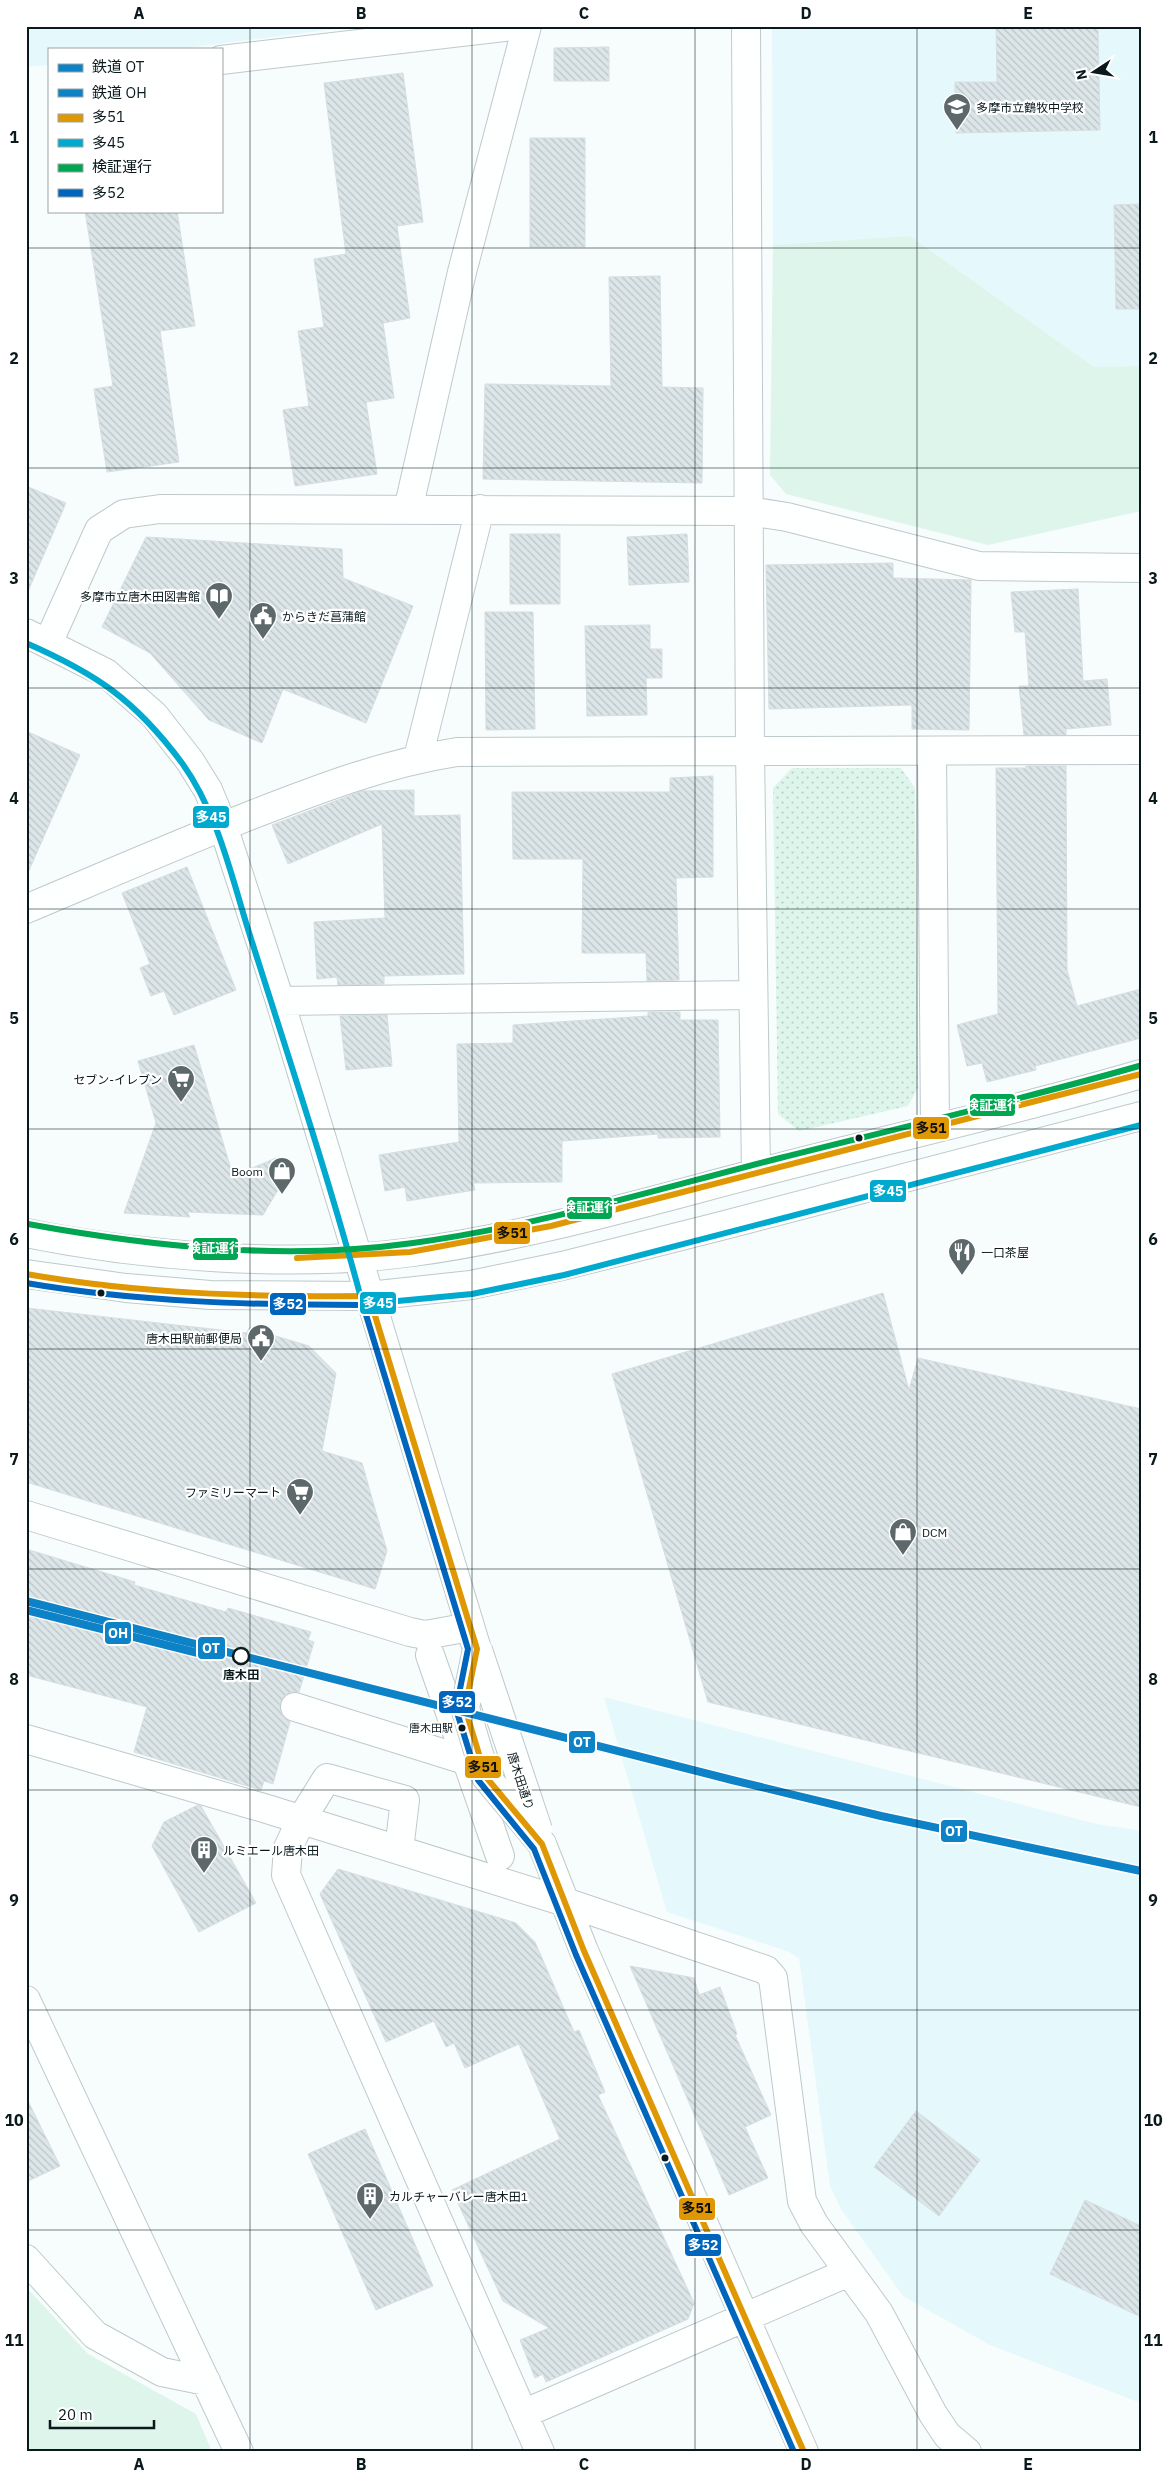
<svg xmlns="http://www.w3.org/2000/svg" width="1167" height="2478" font-family="'IBM Plex Sans','Noto Sans JP',sans-serif">
  <style>
    .built { fill: #e5f8fc }
    .green { fill: #ddf5ea }
    .park { fill: url(#park-dots) }
    .building { fill: url(#building-back-hatch); stroke: #d6dee2 }
    .lines { fill: none; stroke-linecap: round; stroke-linejoin: round }
    .minor-casing { stroke: #bfc9cb; stroke-width: 30 }
    .major-casing { stroke: #bfc9cb; stroke-width: 30 }
    .minor { stroke: #feffff; stroke-width: 28 }
    .major { stroke: #feffff; stroke-width: 28 }
    .minor-bridge-casing { stroke: #bfc9cb; stroke-width: 30; stroke-linecap: butt }
    .minor-bridge { stroke: #feffff; stroke-width: 28 }
    .bus-1-casing { stroke: #fff; stroke-width: 10 }
    .bus-2-casing { stroke: #fff; stroke-width: 10 }
    .bus-3-casing { stroke: #fff; stroke-width: 10 }
    .bus-4-casing { stroke: #fff; stroke-width: 10 }
    .bus-1 { stroke: #df9803; stroke-width: 6 }
    .bus-2 { stroke: #00a9ce; stroke-width: 6 }
    .bus-3 { stroke: #00a651; stroke-width: 6 }
    .bus-4 { stroke: #0065bd; stroke-width: 6 }
    .rail-1-casing { stroke: #fff; stroke-width: 11 }
    .rail-2-casing { stroke: #fff; stroke-width: 11 }
    .rail-1 { stroke: #0d82c7; stroke-width: 8 }
    .rail-2 { stroke: #0d82c7; stroke-width: 8 }
    .grid { fill: none; stroke: #09191c; stroke-width: 1; stroke-opacity: 0.55 }
    .bus-dot { fill: #09191c; stroke: #fff; stroke-width: 2 }
    .stop-dot { fill: #fff; stroke: #09191c; stroke-width: 2.5 }
    .labels { text-anchor: middle; dominant-baseline: central; stroke-width: 4.5; stroke-linejoin: round; paint-order: stroke }
    .bus-label { font-size: 11px; fill: #09191c; stroke: #fff; text-anchor: end }
    .poi-label { font-size: 12px; fill: #09191c; stroke: #fff; text-anchor: start }
    .stop-label { font-size: 12px; font-weight: bold; fill: #09191c; stroke: #fff }
    .street-label { font-size: 12px; fill: #09191c; stroke: #fff }
    .line-badge { stroke: #fff; stroke-width: 2 }
    .badge-label { font-size: 14px; text-anchor: middle; font-weight: bold; fill: #fff }
    .pale-badge-label { font-size: 14px; text-anchor: middle; font-weight: bold; fill: #111 }
    .neatline { fill: none; stroke: #09191c; stroke-width: 2 }
    .grid-label { font-size: 16px; text-anchor: middle; font-weight: bold; fill: #09191c }
  </style>
  <defs>
    <pattern id="park-dots" width="8" height="8" patternUnits="userSpaceOnUse" patternTransform="scale(1.25)"><rect width="8" height="8" fill="#ddf5ea"/><path d="M2 2h.1M6 6h.1" fill="none" stroke="#bcd1c8" stroke-width="1.8" stroke-linecap="round"/></pattern>
    <pattern id="building-back-hatch" width="6" height="6" patternUnits="userSpaceOnUse" patternTransform="scale(1.25)"><rect width="6" height="6" fill="#dce5e8"/><path d="M-1 5l2 2M0 0l6 6M5-1l2 2" fill="none" stroke="#bbc4c6"/></pattern>
  </defs>
  <rect width="100%" height="100%" fill="#f7fcfc"/>
  <path class="built" d="M 26,26 L 359,26 L 177,49 L 49,49 L 49,65 L 26,67 Z
    M 772,26 L 1141,26 L 1141,366 L 1094,367 L 910,236 L 773,245 Z
    M 604,1697 L 1097,1824 L 1141,1831 L 1141,2403 L 990,2345 L 903,2296 L 841,2209 L 830,2186 L 799,1958 L 787,1951 L 667,1912 Z"/>
  <path class="green" d="M 910,236 L 1094,367 L 1141,366 L 1141,511 L 988,545 L 786,494 L 770,475 L 773,245 Z
    M 26,2287 L 88,2354 L 196,2414 L 212,2452 L 26,2452 Z"/>
  <path class="park" d="M 792,768 L 901,768 L 915,788 L 918,1088 L 908,1106 L 799,1131 L 778,1114 L 773,788 Z"/>
  <path class="building" d="M 996,26 L 1098,26 L 1100,130 L 956,133 L 955,82 L 997,82 Z
    M 609,47 L 609,81 L 554,81 L 554,48 Z
    M 403,73 L 423,222 L 397,226 L 410,318 L 383,323 L 394,398 L 366,402 L 377,474 L 295,486 L 283,410 L 309,406 L 298,331 L 324,327 L 314,259 L 346,254 L 324,83 Z
    M 530,138 L 585,138 L 585,247 L 530,247 Z
    M 1141,204 L 1141,309 L 1116,309 L 1114,205 Z
    M 85,211 L 177,211 L 195,326 L 160,331 L 179,462 L 107,472 L 94,389 L 113,386 Z
    M 660,276 L 662,387 L 703,388 L 702,483 L 483,479 L 485,384 L 611,386 L 609,277 Z
    M 26,486 L 66,503 L 26,596 Z
    M 510,534 L 560,534 L 560,604 L 510,604 Z
    M 687,534 L 689,582 L 629,585 L 627,537 Z
    M 146,537 L 342,549 L 343,578 L 413,606 L 366,723 L 283,689 L 262,743 L 209,720 L 150,653 L 102,627 Z
    M 893,563 L 893,578 L 971,580 L 969,730 L 912,729 L 912,705 L 769,709 L 766,565 Z
    M 1078,589 L 1083,681 L 1107,679 L 1111,725 L 1066,729 L 1066,735 L 1024,735 L 1019,686 L 1029,686 L 1025,632 L 1015,632 L 1011,592 Z
    M 485,612 L 533,612 L 535,729 L 486,730 Z
    M 650,625 L 650,649 L 662,649 L 662,678 L 646,678 L 647,715 L 587,716 L 585,626 Z
    M 26,731 L 80,755 L 26,877 Z
    M 1026,766 L 1066,766 L 1067,970 L 1077,1006 L 1141,989 L 1141,1038 L 1035,1066 L 1036,1070 L 987,1082 L 982,1063 L 967,1066 L 957,1025 L 998,1014 L 996,768 L 1026,768 Z
    M 713,776 L 713,877 L 676,878 L 679,980 L 647,981 L 646,953 L 582,953 L 583,859 L 513,859 L 512,792 L 670,792 L 670,778 Z
    M 414,790 L 414,816 L 460,815 L 464,974 L 384,976 L 384,984 L 338,985 L 337,977 L 317,979 L 314,922 L 385,918 L 382,824 L 288,864 L 272,825 L 362,791 Z
    M 187,867 L 236,990 L 174,1015 L 164,991 L 151,996 L 140,968 L 150,964 L 122,893 Z
    M 648,1012 L 680,1012 L 680,1020 L 718,1020 L 720,1137 L 658,1138 L 658,1134 L 562,1141 L 562,1182 L 473,1183 L 475,1190 L 407,1201 L 405,1187 L 385,1191 L 379,1155 L 459,1142 L 457,1044 L 513,1043 L 513,1025 L 648,1016 Z
    M 387,1015 L 392,1066 L 346,1070 L 340,1016 Z
    M 194,1045 L 233,1176 L 276,1158 L 285,1178 L 263,1215 L 187,1212 L 190,1217 L 124,1213 L 156,1123 L 138,1061 Z
    M 883,1293 L 909,1390 L 918,1358 L 1141,1409 L 1141,1807 L 708,1702 L 612,1374 Z
    M 26,1308 L 247,1333 L 249,1328 L 309,1346 L 336,1373 L 322,1451 L 362,1463 L 387,1551 L 375,1589 L 26,1482 Z
    M 26,1549 L 135,1582 L 134,1585 L 226,1612 L 228,1608 L 311,1632 L 308,1640 L 314,1642 L 299,1692 L 292,1692 L 285,1695 L 280,1703 L 280,1710 L 283,1717 L 290,1722 L 273,1784 L 264,1781 L 261,1790 L 134,1752 L 147,1707 L 26,1675 Z
    M 198,1805 L 201,1806 L 256,1903 L 199,1932 L 152,1846 L 164,1822 Z
    M 338,1869 L 516,1923 L 535,1942 L 574,2032 L 579,2030 L 605,2092 L 598,2095 L 694,2303 L 688,2319 L 546,2382 L 543,2374 L 535,2378 L 520,2340 L 549,2328 L 503,2301 L 452,2190 L 560,2139 L 519,2044 L 465,2068 L 454,2043 L 446,2047 L 434,2021 L 386,2042 L 320,1894 Z
    M 630,1966 L 694,1978 L 699,1995 L 720,1987 L 737,2034 L 735,2035 L 771,2115 L 745,2127 L 768,2178 L 729,2195 Z
    M 26,2097 L 60,2166 L 26,2182 Z
    M 916,2111 L 980,2160 L 939,2216 L 874,2167 Z
    M 365,2129 L 433,2286 L 376,2310 L 308,2154 Z
    M 1085,2200 L 1141,2226 L 1141,2317 L 1050,2274 Z"/>
  <g class="lines">
    <defs>
      <path id="minor" d="M 746,26 L 750,750 L 756,1173
        M 221,60 L 514,26
        M 408,510 L 462,272 L 527,26
        M 26,633 L 106,673 L 154,715 L 190,761 L 208,790 L 223,826 L 280,1001 L 477,1649
        M 48,643 L 99,530 L 124,514 L 160,509 L 749,511 L 787,517 L 979,566 L 1141,568
        M 932,752 L 935,1127
        M 418,758 L 480,509
        M 26,909 C 102,877 178,844 254,814 C 321,788 386,763 457,752 C 685,750 913,752 1141,750
        M 280,1001 L 752,995
        M 26,1515 L 410,1632 L 425,1635 L 470,1627
        M 430,1655 L 500,1856
        M 295,1707 L 471,1762
        M 26,1739 L 267,1809 L 565,1902 L 766,1970 L 773,1978 L 802,2201 L 814,2224 L 879,2313 L 933,2414 L 947,2435 L 967,2452
        M 542,1844 L 584,1951 L 804,2452
        M 399,1850 L 405,1800 L 327,1778 L 301,1820 L 288,1848 L 286,1875 L 540,2452
        M 26,2000 L 239,2452
        M 26,2259 L 95,2335 L 162,2372 L 206,2381
        M 523,2414 L 849,2272"/>
      <path id="major" d="M 26,1233 C 145,1257 293,1268 413,1252 C 538,1235 659,1198 781,1167 C 901,1136 1022,1109 1141,1074
        M 26,1274 L 126,1288 L 210,1295 L 369,1296 L 471,1285 L 562,1266 L 717,1227 L 1141,1116"/>
    </defs>
    <use href="#minor" class="minor-casing"/>
    <use href="#major" class="major-casing"/>
    <use href="#minor" class="minor"/>
    <use href="#major" class="major"/>
    <defs>
      <path id="minor-bridge" d="M 477,1649 L 465,1708 L 486,1777 L 542,1844
        M 478,1650 L 538,1830"/>
    </defs>
    <use href="#minor-bridge" class="minor-bridge-casing"/>
    <use href="#minor-bridge" class="minor-bridge"/>
    <defs>
      <path id="bus-1" d="M 297,1258 L 410,1252 L 551,1226 L 1141,1074
        M 26,1274 C 140,1294 254,1297 369,1296 L 477,1649 L 465,1708 L 486,1777 L 542,1844 L 584,1951 L 804,2452"/>
      <path id="bus-2" d="M 26,643 C 97,674 135,700 182,763 C 220,816 233,884 253,945 C 290,1062 329,1179 361,1298 L 366,1304 L 472,1294 L 564,1275 L 1141,1125"/>
      <path id="bus-3" d="M 28,1224 C 154,1247 285,1261 413,1243 C 538,1226 658,1189 780,1158 C 899,1128 1020,1100 1139,1066"/>
      <path id="bus-4" d="M 26,1283 C 138,1302 250,1305 363,1305 L 468,1649 L 456,1709 L 478,1780 L 534,1849 L 576,1955 L 794,2452"/>
    </defs>
    <use href="#bus-1" class="bus-1-casing"/>
    <use href="#bus-2" class="bus-2-casing"/>
    <use href="#bus-3" class="bus-3-casing"/>
    <use href="#bus-4" class="bus-4-casing"/>
    <use href="#bus-1" class="bus-1"/>
    <use href="#bus-2" class="bus-2"/>
    <use href="#bus-3" class="bus-3"/>
    <use href="#bus-4" class="bus-4"/>
    <defs>
      <path id="rail-1" d="M 26,1601 L 732,1780 L 881,1816 L 1141,1871"/>
      <path id="rail-2" d="M 26,1610 L 210,1656"/>
    </defs>
    <use href="#rail-1" class="rail-1-casing"/>
    <use href="#rail-2" class="rail-2-casing"/>
    <use href="#rail-1" class="rail-1"/>
    <use href="#rail-2" class="rail-2"/>
  </g>
  <path class="grid" d="M 250,26 L 250,2452M 472,26 L 472,2452M 695,26 L 695,2452M 917,26 L 917,2452M 26,248 L 1141,248M 26,468 L 1141,468M 26,688 L 1141,688M 26,909 L 1141,909M 26,1129 L 1141,1129M 26,1349 L 1141,1349M 26,1569 L 1141,1569M 26,1790 L 1141,1790M 26,2010 L 1141,2010M 26,2230 L 1141,2230"/>
  <defs>
    <symbol id="school-pin" viewBox="-11 -11 22 30"><path d="M0 17L-7.5 6A9.5 9.5 0 1 1 7.5 6Z" fill="#5c686a" stroke="#fff"/><path d="M0-5L7-2L0 1L-7-2ZM-4 1L0 2.5L4 1V4Q0 6-4 4Z" fill="#fff"/></symbol>
    <symbol id="library-pin" viewBox="-11 -11 22 30"><path d="M0 17L-7.5 6A9.5 9.5 0 1 1 7.5 6Z" fill="#5c686a" stroke="#fff"/><path d="M-6-4Q-3-5.5-.7-3.5V5Q-3 3-6 4ZM6-4Q3-5.5 .7-3.5V5Q3 3 6 4Z" fill="#fff"/></symbol>
    <symbol id="civic-pin" viewBox="-11 -11 22 30"><path d="M0 17L-7.5 6A9.5 9.5 0 1 1 7.5 6Z" fill="#5c686a" stroke="#fff"/><path d="M-.6-6.5H3V-4.5H.6V-3L4-1V1h2V6H-6V1h2V-1L-.6-3ZM-1.2 2.5V6h2.4V2.5Z" fill="#fff"/></symbol>
    <symbol id="supermarket-pin" viewBox="-11 -11 22 30"><path d="M0 17L-7.5 6A9.5 9.5 0 1 1 7.5 6Z" fill="#5c686a" stroke="#fff"/><path d="M-6-5.5h2.5l.6 2H6L4.5 2H-2.5L-4.4-4H-6ZM-1.5 3.2a1.3 1.3 0 1 0 .1 0ZM3 3.2a1.3 1.3 0 1 0 .1 0Z" fill="#fff"/></symbol>
    <symbol id="shop-pin" viewBox="-11 -11 22 30"><path d="M0 17L-7.5 6A9.5 9.5 0 1 1 7.5 6Z" fill="#5c686a" stroke="#fff"/><path d="M-5-2.5h2.3a2.7 3.5 0 0 1 5.4 0H5L5.5 6h-11ZM-1.5-2.5h3a1.5 2.3 0 0 0-3 0Z" fill="#fff"/></symbol>
    <symbol id="restaurant-pin" viewBox="-11 -11 22 30"><path d="M0 17L-7.5 6A9.5 9.5 0 1 1 7.5 6Z" fill="#5c686a" stroke="#fff"/><path d="M-5-6h1v4h1v-4h1v4h1v-4h1v5L-1.5 .5V6h-2V.5L-5-1ZM5-6V6H3V1.5H1.5Q1.5-4 5-6Z" fill="#fff"/></symbol>
    <symbol id="building-pin" viewBox="-11 -11 22 30"><path d="M0 17L-7.5 6A9.5 9.5 0 1 1 7.5 6Z" fill="#5c686a" stroke="#fff"/><path d="M-4-6H4V6H1V3H-1V6H-4ZM-2.5-4.3h1.7v1.8h-1.7ZM.8-4.3h1.7v1.8H.8ZM-2.5-1h1.7V.8h-1.7ZM.8-1h1.7V.8H.8Z" fill="#fff"/></symbol>
  </defs>
  <g fill-rule="evenodd">
    <use href="#school-pin" x="941" y="91" width="32" height="43"/>
    <use href="#library-pin" x="203" y="580" width="32" height="43"/>
    <use href="#civic-pin" x="247" y="600" width="32" height="43"/>
    <use href="#supermarket-pin" x="165" y="1063" width="32" height="43"/>
    <use href="#shop-pin" x="266" y="1155" width="32" height="43"/>
    <use href="#restaurant-pin" x="946" y="1236" width="32" height="43"/>
    <use href="#civic-pin" x="245" y="1322" width="32" height="43"/>
    <use href="#supermarket-pin" x="284" y="1476" width="32" height="43"/>
    <use href="#shop-pin" x="887" y="1516" width="32" height="43"/>
    <use href="#building-pin" x="188" y="1834" width="32" height="43"/>
    <use href="#building-pin" x="354" y="2180" width="32" height="43"/>
  </g>
  <g class="bus-dot">
    <circle cx="859" cy="1138" r="4.5"/>
    <circle cx="101" cy="1293" r="4.5"/>
    <circle cx="462" cy="1728" r="4.5"/>
    <circle cx="665" cy="2158" r="4.5"/>
  </g>
  <circle class="stop-dot" cx="241" cy="1656" r="8"/>
  <g class="labels">
    <g class="bus-label">
      <text x="453" y="1728">唐木田駅</text>
    </g>
    <g class="poi-label">
      <text x="976" y="107">多摩市立鶴牧中学校</text>
      <text x="200" y="596" text-anchor="end">多摩市立唐木田図書館</text>
      <text x="282" y="616">からきだ菖蒲館</text>
      <text x="162" y="1079" text-anchor="end">セブン-イレブン</text>
      <text x="263" y="1171" text-anchor="end">Boom</text>
      <text x="981" y="1252">一口茶屋</text>
      <text x="242" y="1338" text-anchor="end">唐木田駅前郵便局</text>
      <text x="281" y="1492" text-anchor="end">ファミリーマート</text>
      <text x="922" y="1532">DCM</text>
      <text x="223" y="1850">ルミエール唐木田</text>
      <text x="389" y="2196">カルチャーバレー唐木田1</text>
    </g>
    <g class="stop-label">
      <text x="241" y="1674">唐木田</text>
    </g>
    <g class="street-label">
      <text transform="translate(521 1781) rotate(72)">唐木田通り</text>
    </g>
  </g>
  <g class="line-badge">
    <rect x="192" y="805" width="38" height="24" rx="5" fill="#00a9ce"/>
    <rect x="969" y="1093" width="47" height="24" rx="5" fill="#00a651"/>
    <rect x="912" y="1116" width="38" height="24" rx="5" fill="#df9803"/>
    <rect x="869" y="1179" width="38" height="24" rx="5" fill="#00a9ce"/>
    <rect x="566" y="1196" width="47" height="24" rx="5" fill="#00a651"/>
    <rect x="493" y="1221" width="38" height="24" rx="5" fill="#df9803"/>
    <rect x="192" y="1237" width="47" height="24" rx="5" fill="#00a651"/>
    <rect x="359" y="1291" width="38" height="24" rx="5" fill="#00a9ce"/>
    <rect x="269" y="1292" width="38" height="24" rx="5" fill="#0065bd"/>
    <rect x="104" y="1621" width="28" height="24" rx="5" fill="#0d82c7"/>
    <rect x="197" y="1636" width="29" height="24" rx="5" fill="#0d82c7"/>
    <rect x="438" y="1690" width="38" height="24" rx="5" fill="#0065bd"/>
    <rect x="568" y="1730" width="28" height="24" rx="5" fill="#0d82c7"/>
    <rect x="464" y="1755" width="38" height="24" rx="5" fill="#df9803"/>
    <rect x="940" y="1819" width="28" height="24" rx="5" fill="#0d82c7"/>
    <rect x="678" y="2197" width="38" height="24" rx="5" fill="#df9803"/>
    <rect x="684" y="2233" width="38" height="24" rx="5" fill="#0065bd"/>
  </g>
  <g class="badge-label">
    <text x="211" y="822">多45</text>
    <text x="993" y="1110">検証運行</text>
    <text x="888" y="1196">多45</text>
    <text x="590" y="1212">検証運行</text>
    <text x="215" y="1253">検証運行</text>
    <text x="378" y="1308">多45</text>
    <text x="288" y="1309">多52</text>
    <text x="118" y="1638">OH</text>
    <text x="211" y="1653">OT</text>
    <text x="457" y="1707">多52</text>
    <text x="582" y="1747">OT</text>
    <text x="954" y="1836">OT</text>
    <text x="703" y="2250">多52</text>
  </g>
  <g class="pale-badge-label">
    <text x="931" y="1133">多51</text>
    <text x="512" y="1238">多51</text>
    <text x="483" y="1772">多51</text>
    <text x="697" y="2213">多51</text>
  </g>
  <rect width="1167" height="2478" fill="none" stroke="#ffffff" stroke-width="55"/>
  <rect x="48" y="48" width="175" height="165" fill="#ffffff" stroke="#9da3a4"/>
  <rect x="58" y="64" width="25" height="8" fill="#0d82c7" stroke="#9da3a4"/>
  <text x="92" y="72" font-size="15" fill="#09191c">鉄道 OT</text>
  <rect x="58" y="89" width="25" height="8" fill="#0d82c7" stroke="#9da3a4"/>
  <text x="92" y="98" font-size="15" fill="#09191c">鉄道 OH</text>
  <rect x="58" y="114" width="25" height="8" fill="#df9803" stroke="#9da3a4"/>
  <text x="92" y="122" font-size="15" fill="#09191c">多51</text>
  <rect x="58" y="139" width="25" height="8" fill="#00a9ce" stroke="#9da3a4"/>
  <text x="92" y="148" font-size="15" fill="#09191c">多45</text>
  <rect x="58" y="164" width="25" height="8" fill="#00a651" stroke="#9da3a4"/>
  <text x="92" y="172" font-size="15" fill="#09191c">検証運行</text>
  <rect x="58" y="189" width="25" height="8" fill="#0065bd" stroke="#9da3a4"/>
  <text x="92" y="198" font-size="15" fill="#09191c">多52</text>
  <g transform="translate(1094 72) rotate(258)" stroke="#ffffff" stroke-width="4" paint-order="stroke">
  <path d="M0-4L9 19L0 12L-9 19Z" fill="#09191c"/>
  <text y="-8" font-size="14" font-weight="bold" text-anchor="middle" fill="#09191c">N</text>
  </g>
  <path d="M50 2420v8h104v-8" fill="none" stroke="#09191c" stroke-width="2.5"/>
  <text x="58" y="2420" font-size="15" fill="#09191c" stroke="#ffffff" stroke-width="4" paint-order="stroke">20 m</text>
  <rect x="28" y="28" width="1112" height="2422" class="neatline"/>
  <g class="grid-label">
    <text x="139" y="19">A</text>
    <text x="361" y="19">B</text>
    <text x="584" y="19">C</text>
    <text x="806" y="19">D</text>
    <text x="1028" y="19">E</text>
    <text x="14" y="143">1</text>
    <text x="1153" y="143">1</text>
    <text x="14" y="364">2</text>
    <text x="1153" y="364">2</text>
    <text x="14" y="584">3</text>
    <text x="1153" y="584">3</text>
    <text x="14" y="804">4</text>
    <text x="1153" y="804">4</text>
    <text x="14" y="1024">5</text>
    <text x="1153" y="1024">5</text>
    <text x="14" y="1245">6</text>
    <text x="1153" y="1245">6</text>
    <text x="14" y="1465">7</text>
    <text x="1153" y="1465">7</text>
    <text x="14" y="1685">8</text>
    <text x="1153" y="1685">8</text>
    <text x="14" y="1906">9</text>
    <text x="1153" y="1906">9</text>
    <text x="14" y="2126">10</text>
    <text x="1153" y="2126">10</text>
    <text x="14" y="2346">11</text>
    <text x="1153" y="2346">11</text>
    <text x="139" y="2470">A</text>
    <text x="361" y="2470">B</text>
    <text x="584" y="2470">C</text>
    <text x="806" y="2470">D</text>
    <text x="1028" y="2470">E</text>
  </g>
</svg>
